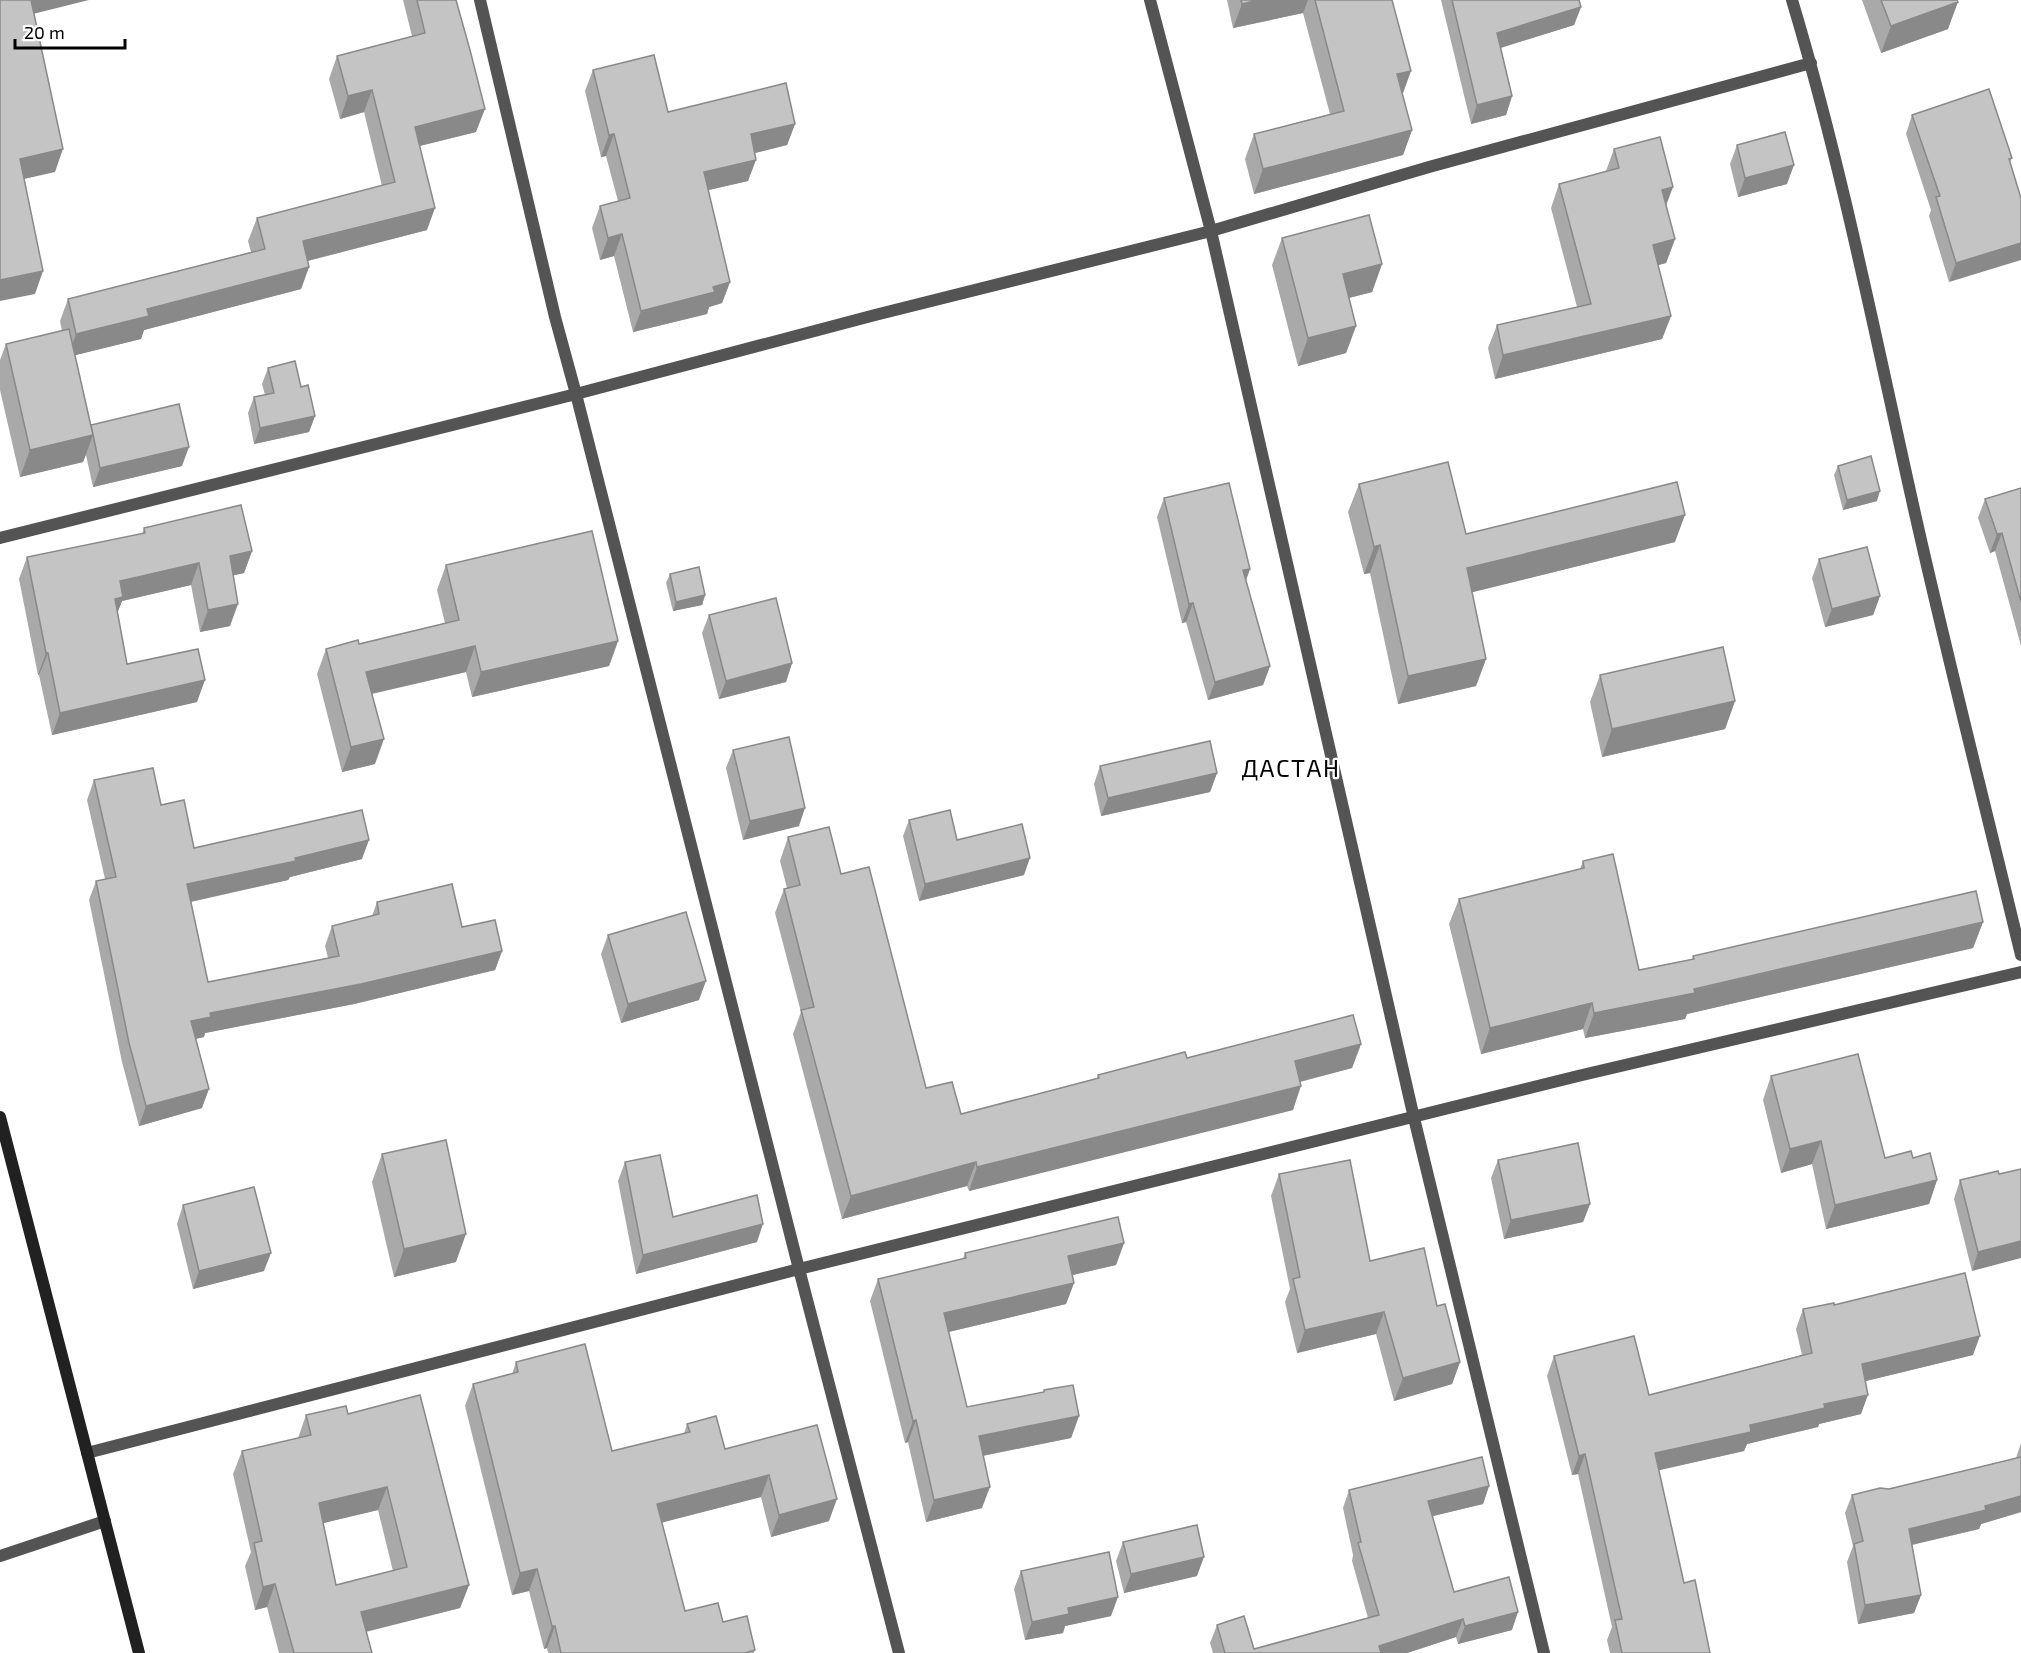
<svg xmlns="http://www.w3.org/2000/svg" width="2021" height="1653" font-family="'Exo 2',sans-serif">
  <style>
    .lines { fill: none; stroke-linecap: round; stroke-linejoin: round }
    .street { stroke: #545454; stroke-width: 12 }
    .secondary { stroke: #212121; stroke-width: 12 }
    .wall { fill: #a9a9a9; fill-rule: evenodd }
    .shaded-wall { fill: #898989 }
    .building { fill: #c4c4c4; stroke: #898989; stroke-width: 1.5; fill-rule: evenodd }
    .labels { text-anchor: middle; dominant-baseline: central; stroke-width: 4.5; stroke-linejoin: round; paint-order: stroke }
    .quarter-label { font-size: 24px; letter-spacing: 1.5px; fill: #000; stroke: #fff }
  </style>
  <rect width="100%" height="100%" fill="#fff"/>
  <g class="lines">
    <path class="street" d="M 480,0 L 555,317 L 576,394 L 799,1269 L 899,1653
      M 1150,0 L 1211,231 L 1414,1118 L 1544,1653
      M 1792,0 C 1843,170 1877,345 1916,518 C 1949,664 1986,809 2021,955
      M 0,538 L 576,394 L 875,315 L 1211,231 L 1429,167 L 1811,63
      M 87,1453 L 799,1269 L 1578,1076 L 2021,972
      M 0,1556 L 105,1521"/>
    <path class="secondary" d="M 0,1117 L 139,1653"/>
  </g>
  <path class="wall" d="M 403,0 L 456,0 L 476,132 L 420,146 L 427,230 L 308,261 L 309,267 L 301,289 L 144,330 L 141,339 L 75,355 L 91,425 L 182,466 L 93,487 L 86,455 L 83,462 L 20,477 L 0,390 L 0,360 L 6,344 L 62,331 L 60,321 L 68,299 L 251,252 L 248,241 L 257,218 L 382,186 L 364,112 L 340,119 L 329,79 L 337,56 L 412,36 Z
    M 1227,0 L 1392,0 L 1402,94 L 1412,130 L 1403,155 L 1254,194 L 1245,159 L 1254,134 L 1330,114 L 1303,13 L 1233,28 Z
    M 1441,0 L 1579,0 L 1581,7 L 1574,25 L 1501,48 L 1512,96 L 1506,115 L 1471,124 Z
    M 1862,0 L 1957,0 L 1948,29 L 1881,53 Z
    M 593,70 L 668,112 L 795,124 L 787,145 L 755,153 L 748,181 L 708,190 L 730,282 L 722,303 L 709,307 L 707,314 L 633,332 L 614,256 L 600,260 L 592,228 L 600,206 L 618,201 L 606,156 L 601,157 L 585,91 Z
    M 1912,115 L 2012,158 L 1949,282 L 1929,216 L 1931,210 L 1906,134 Z
    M 1737,145 L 1787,184 L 1738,197 L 1730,164 Z
    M 1614,149 L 1666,206 L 1675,239 L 1666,263 L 1658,265 L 1671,316 L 1662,339 L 1495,379 L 1488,348 L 1497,325 L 1577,307 L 1551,208 L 1559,184 L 1606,171 Z
    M 1282,238 L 1382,264 L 1372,292 L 1349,298 L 1356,326 L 1346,353 L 1298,366 L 1272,265 Z
    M 268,368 L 301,387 L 315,416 L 309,432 L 254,444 L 248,413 L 254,397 L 265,395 L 262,384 Z
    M 1838,466 L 1877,501 L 1843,510 L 1834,475 Z
    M 1359,484 L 1466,534 L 1675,542 L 1472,592 L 1486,659 L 1476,686 L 1398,704 L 1370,573 L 1364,574 L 1348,512 Z
    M 2021,488 L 2021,646 L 1995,551 L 1990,553 L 1978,518 L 1985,499 Z
    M 1164,498 L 1250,569 L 1246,580 L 1270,666 L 1263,685 L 1208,700 L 1186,622 L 1182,623 L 1157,517 Z
    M 144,528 L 252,551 L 244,573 L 233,575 L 230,626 L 200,632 L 191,585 L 122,601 L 117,613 L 127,664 L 197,702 L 52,735 L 39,675 L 38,675 L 19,579 L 27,557 L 142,534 Z
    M 1819,559 L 1880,596 L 1873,615 L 1825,627 L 1812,578 Z
    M 446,565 L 618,641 L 609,666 L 472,697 L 466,672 L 372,694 L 375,764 L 342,772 L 317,674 L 326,649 L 359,644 L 445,623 L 437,590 Z
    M 670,574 L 705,595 L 702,605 L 673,611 L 666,583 Z
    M 709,615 L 792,663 L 786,682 L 719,699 L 702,633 Z
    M 1600,675 L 1735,701 L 1725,729 L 1602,757 L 1590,702 Z
    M 733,750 L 799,826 L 743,840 L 726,768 Z
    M 1100,766 L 1217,773 L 1210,792 L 1101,816 L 1094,784 Z
    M 94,780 L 161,805 L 194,848 L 362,859 L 290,877 L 288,880 L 191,902 L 208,982 L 328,958 L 325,946 L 332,926 L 372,916 L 377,902 L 462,927 L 502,951 L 495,970 L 354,1004 L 205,1033 L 204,1037 L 196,1039 L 202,1108 L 139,1126 L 122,1062 L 89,900 L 96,881 L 105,879 L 87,800 Z
    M 909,820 L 957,840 L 1024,875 L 919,901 L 903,836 Z
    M 788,837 L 841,874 L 926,1088 L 961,1114 L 1097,1078 L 1098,1075 L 1187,1058 L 1361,1044 L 1352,1068 L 1300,1082 L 1293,1110 L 969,1191 L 967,1186 L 842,1219 L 793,1034 L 801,1012 L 775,913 L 784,889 L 787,888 L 780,861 Z
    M 1583,861 L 1639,970 L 1692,960 L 1693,956 L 1983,922 L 1973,948 L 1687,1014 L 1685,1019 L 1585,1038 L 1583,1029 L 1481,1054 L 1449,924 L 1459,899 L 1580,869 Z
    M 608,935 L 699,1000 L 621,1023 L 601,954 Z
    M 1771,1076 L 1885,1158 L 1913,1158 L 1937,1180 L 1929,1204 L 1826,1229 L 1812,1164 L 1781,1173 L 1763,1100 Z
    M 382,1154 L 456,1262 L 394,1277 L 372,1182 Z
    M 1498,1160 L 1590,1204 L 1583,1222 L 1504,1239 L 1491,1178 Z
    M 625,1162 L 673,1217 L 757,1242 L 636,1274 L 618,1181 Z
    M 2021,1169 L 1972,1271 L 1954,1199 L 1960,1180 L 1999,1174 Z
    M 1279,1174 L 1370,1261 L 1437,1306 L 1460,1362 L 1452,1384 L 1394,1401 L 1376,1334 L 1297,1353 L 1285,1302 L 1290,1289 L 1271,1196 Z
    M 183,1205 L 264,1271 L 193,1289 L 177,1224 Z
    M 1124,1243 L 1116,1265 L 1072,1275 L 1074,1283 L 1066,1304 L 948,1332 L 967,1407 L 1043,1393 L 1044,1390 L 1079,1416 L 1071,1438 L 983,1456 L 982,1508 L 926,1522 L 908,1442 L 905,1443 L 870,1301 L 878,1279 L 963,1259 L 965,1253 Z
    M 1834,1305 L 1973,1355 L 1865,1381 L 1861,1414 L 1819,1424 L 1818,1427 L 1747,1444 L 1744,1451 L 1658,1470 L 1684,1583 L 1710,1653 L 1610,1653 L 1607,1640 L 1612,1627 L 1578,1474 L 1572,1475 L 1547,1376 L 1554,1356 L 1649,1395 L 1802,1355 L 1796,1329 L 1803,1309 Z
    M 516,1362 L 612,1451 L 684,1434 L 687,1424 L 725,1449 L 817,1425 L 829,1521 L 771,1537 L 761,1497 L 662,1522 L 685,1611 L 723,1622 L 755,1650 L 754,1653 L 548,1653 L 547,1648 L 544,1649 L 529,1591 L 512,1595 L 465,1406 L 473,1384 L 512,1374 Z
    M 348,1414 L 469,1585 L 460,1608 L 366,1632 L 372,1653 L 279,1653 L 267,1607 L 255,1610 L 245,1566 L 251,1552 L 233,1474 L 242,1451 L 298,1438 L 306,1415 ZM 378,1510 L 393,1571 L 336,1585 L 323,1523 Z
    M 2021,1443 L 2021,1512 L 1981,1524 L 1979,1529 L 1912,1545 L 1921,1595 L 1914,1613 L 1858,1624 L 1847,1562 L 1853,1546 L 1845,1513 L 1852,1495 L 1889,1489 L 2016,1458 Z
    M 1489,1486 L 1483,1504 L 1432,1516 L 1454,1592 L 1512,1630 L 1458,1644 L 1456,1637 L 1407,1653 L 1213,1653 L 1210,1643 L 1217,1625 L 1254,1649 L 1368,1618 L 1352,1561 L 1353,1555 L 1343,1508 L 1349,1490 Z
    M 1123,1542 L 1197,1576 L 1124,1593 L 1116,1561 Z
    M 1021,1571 L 1111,1616 L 1065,1626 L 1063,1633 L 1025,1640 L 1014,1589 Z"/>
  <path class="shaded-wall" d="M 28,0 L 89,0 L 21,17 Z
    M 1258,0 L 1308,0 L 1303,13 L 1233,28 L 1242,4 Z
    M 1958,2 L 1948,29 L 1881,53 L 1891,26 Z
    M 1581,7 L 1574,25 L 1490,51 L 1497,33 Z
    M 1411,71 L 1402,96 L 1397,74 Z
    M 372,90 L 364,112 L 340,119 L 348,96 Z
    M 1512,96 L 1506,115 L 1471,124 L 1477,105 Z
    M 485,109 L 476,132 L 407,149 L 415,127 Z
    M 795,124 L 787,145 L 743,156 L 751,134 Z
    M 1412,130 L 1403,155 L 1254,194 L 1263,169 Z
    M 614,134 L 606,156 L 601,157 L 609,135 Z
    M 63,149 L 55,172 L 11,182 L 20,159 Z
    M 756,160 L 748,181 L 696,193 L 704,172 Z
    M 1794,165 L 1787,184 L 1738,197 L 1745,178 Z
    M 1673,187 L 1664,211 L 1662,190 Z
    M 435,208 L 427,230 L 295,264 L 303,241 Z
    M 622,234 L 614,256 L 600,260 L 608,238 Z
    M 1675,239 L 1666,263 L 1644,269 L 1653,245 Z
    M 2021,243 L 2021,260 L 1949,282 L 1956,263 Z
    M 1382,264 L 1372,292 L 1333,302 L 1343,274 Z
    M 309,267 L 301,289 L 144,330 L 141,339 L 68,357 L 76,334 L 147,309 Z
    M 43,271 L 35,294 L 0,301 L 0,280 Z
    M 730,282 L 722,303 L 709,307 L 707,314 L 633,332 L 641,311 Z
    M 1671,316 L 1662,339 L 1495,379 L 1503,355 Z
    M 1356,326 L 1346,353 L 1298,366 L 1308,338 Z
    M 315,416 L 309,432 L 254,444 L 260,428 Z
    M 93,435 L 83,462 L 20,477 L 30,450 Z
    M 189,447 L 182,466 L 93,487 L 100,468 Z
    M 1880,491 L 1877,501 L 1843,510 L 1847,500 Z
    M 1685,515 L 1675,542 L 1457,596 L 1467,568 Z
    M 2002,533 L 1995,551 L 1990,553 L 1997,534 Z
    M 1380,545 L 1370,573 L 1364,574 L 1374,547 Z
    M 252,551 L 244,573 L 222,578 L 230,556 Z
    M 199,563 L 191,585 L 122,601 L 115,619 L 107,621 L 120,581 Z
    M 1250,569 L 1243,588 L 1243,570 Z
    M 705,595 L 702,605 L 673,611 L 676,602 Z
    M 1880,596 L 1873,615 L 1825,627 L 1832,609 Z
    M 1193,603 L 1186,622 L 1182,623 L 1189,604 Z
    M 238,604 L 230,626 L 200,632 L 208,610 Z
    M 618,641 L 609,666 L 472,697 L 481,672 Z
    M 475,646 L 466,672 L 357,697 L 366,672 Z
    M 46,653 L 48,653 L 39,675 L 38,675 Z
    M 1486,659 L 1476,686 L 1398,704 L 1408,676 Z
    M 792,663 L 786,682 L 719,699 L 726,681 Z
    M 1270,666 L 1263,685 L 1208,700 L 1215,682 Z
    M 205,680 L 197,702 L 52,735 L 60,713 Z
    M 1735,701 L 1725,729 L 1602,757 L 1612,729 Z
    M 384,739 L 375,764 L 342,772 L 351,747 Z
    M 1217,773 L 1210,792 L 1101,816 L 1108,798 Z
    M 805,808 L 799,826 L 743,840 L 750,821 Z
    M 369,840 L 362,859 L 290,877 L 288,880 L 180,904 L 187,884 Z
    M 1030,858 L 1024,875 L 919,901 L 925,884 Z
    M 1983,922 L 1973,948 L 1687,1014 L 1685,1019 L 1585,1038 L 1594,1013 Z
    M 502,951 L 495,970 L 354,1004 L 205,1033 L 204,1037 L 184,1041 L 191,1021 L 210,1013 Z
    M 706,981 L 699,1000 L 621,1023 L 628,1004 Z
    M 1592,1003 L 1583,1029 L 1481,1054 L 1490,1028 Z
    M 1361,1044 L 1352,1068 L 1287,1085 L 1295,1061 Z
    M 1301,1086 L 1293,1110 L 969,1191 L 977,1167 Z
    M 209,1089 L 202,1108 L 139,1126 L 146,1106 Z
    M 1821,1141 L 1812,1164 L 1781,1173 L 1790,1149 Z
    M 976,1162 L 967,1186 L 842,1219 L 851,1196 Z
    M 1937,1180 L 1929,1204 L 1826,1229 L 1835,1205 Z
    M 1590,1204 L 1583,1222 L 1504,1239 L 1511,1220 Z
    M 763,1224 L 757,1242 L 636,1274 L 643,1255 Z
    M 466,1234 L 456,1262 L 394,1277 L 404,1249 Z
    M 2021,1241 L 2021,1258 L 1972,1271 L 1978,1252 Z
    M 1124,1243 L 1116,1265 L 1060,1278 L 1068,1256 Z
    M 271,1253 L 264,1271 L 193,1289 L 199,1271 Z
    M 1074,1283 L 1066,1304 L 936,1335 L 944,1313 Z
    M 1384,1312 L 1376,1334 L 1297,1353 L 1305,1330 Z
    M 1980,1336 L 1973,1355 L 1854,1384 L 1862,1364 Z
    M 1460,1362 L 1452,1384 L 1394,1401 L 1403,1378 Z
    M 1868,1395 L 1861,1414 L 1819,1424 L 1818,1427 L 1747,1444 L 1744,1451 L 1647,1473 L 1655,1453 L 1824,1404 Z
    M 1079,1416 L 1071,1438 L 971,1458 L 979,1436 Z
    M 916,1420 L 908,1442 L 905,1443 L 913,1421 Z
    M 1585,1454 L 1578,1474 L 1572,1475 L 1579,1456 Z
    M 769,1475 L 761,1497 L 649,1526 L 657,1504 Z
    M 1489,1486 L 1483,1504 L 1421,1519 L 1428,1501 Z
    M 387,1487 L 378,1510 L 311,1526 L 319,1503 Z
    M 990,1487 L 982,1508 L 926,1522 L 934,1500 Z
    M 2021,1496 L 2021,1512 L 1981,1524 L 1979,1529 L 1902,1547 L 1909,1529 Z
    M 837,1499 L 829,1521 L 771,1537 L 779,1515 Z
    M 1204,1557 L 1197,1576 L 1124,1593 L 1131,1574 Z
    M 537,1569 L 529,1591 L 512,1595 L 520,1573 Z
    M 275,1584 L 267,1607 L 255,1610 L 263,1587 Z
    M 469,1585 L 460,1608 L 352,1635 L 361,1612 Z
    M 1921,1595 L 1914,1613 L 1858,1624 L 1865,1605 Z
    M 1118,1597 L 1111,1616 L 1065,1626 L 1063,1633 L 1025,1640 L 1032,1622 L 1068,1608 Z
    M 1518,1612 L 1512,1630 L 1458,1644 L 1465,1626 Z
    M 1463,1619 L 1456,1637 L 1407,1653 L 1377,1653 L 1379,1646 Z
    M 552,1626 L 555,1626 L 547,1648 L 544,1649 Z"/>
  <path class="building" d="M 0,0 L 31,0 L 63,149 L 20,159 L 43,271 L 0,280 Z
    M 417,0 L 456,0 L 470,50 L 485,109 L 415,127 L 435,208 L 303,241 L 309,267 L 147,309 L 149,316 L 76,334 L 68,299 L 265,249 L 257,218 L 395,182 L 372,90 L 348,96 L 337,56 L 425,33 Z
    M 1241,0 L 1258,0 L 1242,4 Z
    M 1315,0 L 1392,0 L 1411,71 L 1397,74 L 1412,130 L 1263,169 L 1254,134 L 1344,111 Z
    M 1452,0 L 1579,0 L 1581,7 L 1497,33 L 1512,96 L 1477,105 Z
    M 1881,0 L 1957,0 L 1958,2 L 1891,26 Z
    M 654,55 L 668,112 L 786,83 L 795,124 L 751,134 L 756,160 L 704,172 L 730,282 L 713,287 L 715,292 L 641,311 L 622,234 L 608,238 L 600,206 L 630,198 L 614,134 L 609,135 L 593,70 Z
    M 1989,89 L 2012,158 L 2009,159 L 2021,198 L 2021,243 L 1956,263 L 1936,197 L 1940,196 L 1912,115 Z
    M 1785,132 L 1794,165 L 1745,178 L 1737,145 Z
    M 1660,137 L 1673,187 L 1662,190 L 1675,239 L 1653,245 L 1671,316 L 1503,355 L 1497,325 L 1591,304 L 1559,184 L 1619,168 L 1614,149 Z
    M 1369,215 L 1382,264 L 1343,274 L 1356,326 L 1308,338 L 1282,238 Z
    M 69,329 L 93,435 L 30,450 L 6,344 Z
    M 295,361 L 301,387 L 308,385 L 315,416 L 260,428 L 254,397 L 274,393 L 268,368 Z
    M 179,404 L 189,447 L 100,468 L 91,425 Z
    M 1871,456 L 1880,491 L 1847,500 L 1838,466 Z
    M 1448,462 L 1466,534 L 1677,482 L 1685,515 L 1467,568 L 1486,659 L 1408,676 L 1380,545 L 1374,547 L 1359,484 Z
    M 1229,483 L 1250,569 L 1243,570 L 1270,666 L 1215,682 L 1193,603 L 1189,604 L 1164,498 Z
    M 2021,488 L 2021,602 L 2002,533 L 1997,534 L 1985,499 Z
    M 241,505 L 252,551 L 230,556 L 238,604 L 208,610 L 199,563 L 120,581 L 123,597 L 115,599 L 127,664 L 198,649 L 205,680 L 60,713 L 48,653 L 46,653 L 27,557 L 145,533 L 144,528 Z
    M 592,531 L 618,641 L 481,672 L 475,646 L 366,672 L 384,739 L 351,747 L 326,649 L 358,640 L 359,644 L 459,620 L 446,565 Z
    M 1867,547 L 1880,596 L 1832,609 L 1819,559 Z
    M 699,567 L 705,595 L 676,602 L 670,574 Z
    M 776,598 L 792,663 L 726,681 L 709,615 Z
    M 1723,647 L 1735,701 L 1612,729 L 1600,675 Z
    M 789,737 L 805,808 L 750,821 L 733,750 Z
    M 1210,741 L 1217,773 L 1108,798 L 1100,766 Z
    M 153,768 L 161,805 L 184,800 L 194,848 L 362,810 L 369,840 L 295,858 L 296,861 L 187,884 L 208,982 L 339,956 L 332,926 L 379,914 L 377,902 L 452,884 L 462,927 L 495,920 L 502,951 L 361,984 L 210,1013 L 211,1017 L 191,1021 L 209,1089 L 146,1106 L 129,1043 L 96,881 L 116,877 L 94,780 Z
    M 950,810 L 957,840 L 1022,824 L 1030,858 L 925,884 L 909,820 Z
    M 829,827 L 841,874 L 869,867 L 926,1088 L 952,1082 L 961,1114 L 1099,1078 L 1098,1075 L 1185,1052 L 1187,1058 L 1353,1015 L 1361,1044 L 1295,1061 L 1301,1086 L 977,1167 L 976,1162 L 851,1196 L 801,1010 L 814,1007 L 784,889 L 800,885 L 788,837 Z
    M 1613,854 L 1639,970 L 1694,959 L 1693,956 L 1976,891 L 1983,922 L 1694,989 L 1695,993 L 1594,1013 L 1592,1003 L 1490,1028 L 1459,899 L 1584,868 L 1583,861 Z
    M 686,912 L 706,981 L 628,1004 L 608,935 Z
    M 1858,1054 L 1885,1158 L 1911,1151 L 1913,1158 L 1930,1153 L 1937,1180 L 1835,1205 L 1821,1141 L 1790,1149 L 1771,1076 Z
    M 446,1140 L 466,1234 L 404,1249 L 382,1154 Z
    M 1578,1143 L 1590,1204 L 1511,1220 L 1498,1160 Z
    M 660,1155 L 673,1217 L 757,1195 L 763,1224 L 643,1255 L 625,1162 Z
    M 1350,1160 L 1370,1261 L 1424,1248 L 1437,1306 L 1445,1304 L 1460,1362 L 1403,1378 L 1384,1312 L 1305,1330 L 1293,1279 L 1300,1277 L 1279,1174 Z
    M 2021,1169 L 2021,1241 L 1978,1252 L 1960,1180 L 1998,1171 L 1999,1174 Z
    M 254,1187 L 271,1253 L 199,1271 L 183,1205 Z
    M 1118,1217 L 1124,1243 L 1068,1256 L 1074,1283 L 944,1313 L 967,1407 L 1044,1392 L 1044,1390 L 1073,1385 L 1079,1416 L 979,1436 L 990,1487 L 934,1500 L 916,1420 L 913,1421 L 878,1279 L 966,1258 L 965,1253 Z
    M 1965,1273 L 1980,1336 L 1862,1364 L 1868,1395 L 1824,1404 L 1825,1408 L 1750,1425 L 1751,1432 L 1655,1453 L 1684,1583 L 1695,1580 L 1710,1653 L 1622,1653 L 1615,1620 L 1622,1619 L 1585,1454 L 1579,1456 L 1554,1356 L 1634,1336 L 1649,1395 L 1812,1353 L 1803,1309 L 1834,1303 L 1834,1305 Z
    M 585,1344 L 612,1451 L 690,1432 L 687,1424 L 716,1416 L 725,1449 L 817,1425 L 837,1499 L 779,1515 L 769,1475 L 657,1504 L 685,1611 L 718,1603 L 723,1622 L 747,1616 L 755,1650 L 745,1653 L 561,1653 L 555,1626 L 552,1626 L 537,1569 L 520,1573 L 473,1384 L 518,1372 L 516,1362 Z
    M 420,1395 L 469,1585 L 361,1612 L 372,1653 L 294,1653 L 275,1584 L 263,1587 L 254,1543 L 262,1541 L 242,1451 L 311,1435 L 306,1415 L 346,1406 L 348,1414 ZM 387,1487 L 407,1567 L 336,1585 L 319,1503 Z
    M 1482,1457 L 1489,1486 L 1428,1501 L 1454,1592 L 1509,1577 L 1518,1612 L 1465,1626 L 1463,1619 L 1379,1646 L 1381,1653 L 1225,1653 L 1217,1625 L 1244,1616 L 1254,1649 L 1379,1615 L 1358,1543 L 1361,1542 L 1349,1490 Z
    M 2021,1457 L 2021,1496 L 1985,1506 L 1986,1510 L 1909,1529 L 1921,1595 L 1865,1605 L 1854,1544 L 1863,1541 L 1852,1495 L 1880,1488 L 1889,1489 Z
    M 1197,1525 L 1204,1557 L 1131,1574 L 1123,1542 Z
    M 1109,1552 L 1118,1597 L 1068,1608 L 1069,1614 L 1032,1622 L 1021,1571 Z"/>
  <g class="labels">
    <g class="quarter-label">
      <text x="1291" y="767">ДАСТАН</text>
    </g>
  </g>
  <path d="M15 39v9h110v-9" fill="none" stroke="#000000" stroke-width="3"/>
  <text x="24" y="39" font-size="18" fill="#000000" stroke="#ffffff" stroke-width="4.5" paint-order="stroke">20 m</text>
</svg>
